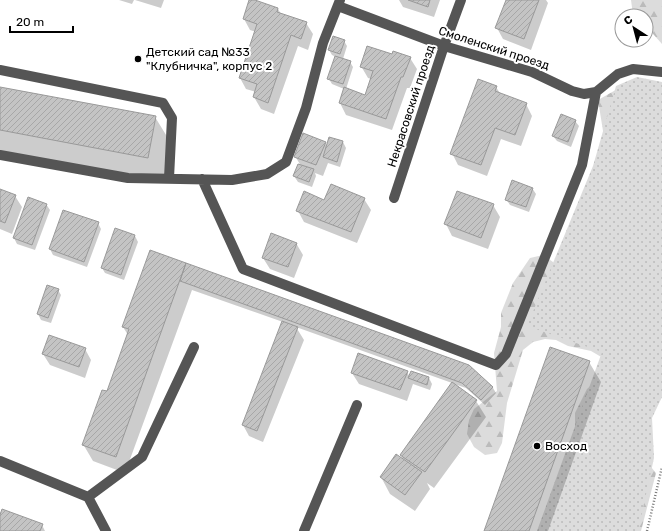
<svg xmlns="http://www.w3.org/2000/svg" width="662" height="531" font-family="Rubik,sans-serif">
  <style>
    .forest { fill: url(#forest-firs) }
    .park { fill: url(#park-dots) }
    .shadow { fill: #0003 }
    .building { fill: url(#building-hatch); stroke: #999 }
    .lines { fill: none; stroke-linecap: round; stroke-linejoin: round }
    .path { stroke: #777; stroke-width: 2.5; stroke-dasharray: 1 2; stroke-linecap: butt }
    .minor { stroke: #555; stroke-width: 10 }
    .poi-dot { fill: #000; stroke: #fff; stroke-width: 1.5 }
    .labels { text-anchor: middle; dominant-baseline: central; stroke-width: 4; stroke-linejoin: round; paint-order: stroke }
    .street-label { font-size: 12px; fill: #000; stroke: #fff }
    .poi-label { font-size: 12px; fill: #000; stroke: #fff; text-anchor: start }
  </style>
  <defs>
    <pattern id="forest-firs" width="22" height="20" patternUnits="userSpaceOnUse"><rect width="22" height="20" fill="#dcdcdc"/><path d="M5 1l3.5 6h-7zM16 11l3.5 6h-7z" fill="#bbb"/></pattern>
    <pattern id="park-dots" width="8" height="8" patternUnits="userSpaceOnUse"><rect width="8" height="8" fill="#dcdcdc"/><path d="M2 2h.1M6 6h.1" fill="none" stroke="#bbb" stroke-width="1.8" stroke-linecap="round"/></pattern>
    <pattern id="building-hatch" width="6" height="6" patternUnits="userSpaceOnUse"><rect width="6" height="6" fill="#c4c4c4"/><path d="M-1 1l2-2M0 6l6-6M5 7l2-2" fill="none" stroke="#a7a7a7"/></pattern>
  </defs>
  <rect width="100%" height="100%" fill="#fff"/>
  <path class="forest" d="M 631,0 L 662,0 L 662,44 L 646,26 L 646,16 L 633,15 Z
    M 621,87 L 662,210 L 662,372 L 632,444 L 656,473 L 641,531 L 610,531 L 575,425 L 575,413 L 587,389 L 596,381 L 603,358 L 591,351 L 568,346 L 556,340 L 545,339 L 533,342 L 523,350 L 507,403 L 502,443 L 497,453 L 485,455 L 474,447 L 467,434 L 469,420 L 474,409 L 497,391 L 494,353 L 501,327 L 501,313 L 513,283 L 530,258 L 543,255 L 553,262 L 566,294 L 604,137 L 598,100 Z"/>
  <path class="park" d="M 637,77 L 662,82 L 662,397 L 652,418 L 654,458 L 638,531 L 537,531 L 602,352 L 527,326 L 593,166 L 616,86 Z"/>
  <path class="shadow" d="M 119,0 L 134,0 L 132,4 Z
    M 135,0 L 164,0 L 161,8 Z
    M 250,0 L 278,9 L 281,14 L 306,23 L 313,34 L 308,50 L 298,46 L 274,114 L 261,109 L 254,97 L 256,92 L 246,89 L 240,78 L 256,32 L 250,30 L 244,19 Z
    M 399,0 L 440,0 L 434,17 L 403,7 Z
    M 507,0 L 546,0 L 548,3 L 531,50 L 503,39 L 497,28 Z
    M 344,41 L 347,46 L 343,59 L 350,62 L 353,67 L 346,89 L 366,96 L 371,79 L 368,78 L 361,66 L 393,56 L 410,58 L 417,69 L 410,88 L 407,88 L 392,130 L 346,115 L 340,103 L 344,89 L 332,84 L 329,79 L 336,57 L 332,55 L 329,50 Z
    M 496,87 L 501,95 L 526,104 L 532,116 L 521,146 L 501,139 L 487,176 L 458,165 L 452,153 Z
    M 0,88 L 155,117 L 171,143 L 163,183 L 0,153 Z
    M 575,121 L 579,126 L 571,147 L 557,141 L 553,136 Z
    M 330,138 L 343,142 L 346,148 L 340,167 L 328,163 L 323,176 L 315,173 L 316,176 L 312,187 L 298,182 L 294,176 L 301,166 L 295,156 L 325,143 L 327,147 Z
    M 532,188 L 536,194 L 529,212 L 510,205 L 506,199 Z
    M 0,190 L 15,196 L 22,207 L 12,234 L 0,229 Z
    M 364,199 L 371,210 L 357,243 L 304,222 L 298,211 L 325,201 Z
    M 46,204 L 50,210 L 35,250 L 17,244 L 14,238 Z
    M 493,205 L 500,217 L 488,249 L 452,236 L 446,224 Z
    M 98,223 L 101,229 L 87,267 L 53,255 L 50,249 Z
    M 116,229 L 135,236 L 138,242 L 124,280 L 105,273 L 102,268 Z
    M 296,243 L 303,255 L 294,278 L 270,269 L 263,258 Z
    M 151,251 L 468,366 L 493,388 L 496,393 L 485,405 L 466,388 L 454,384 L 476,401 L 486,417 L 434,488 L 427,483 L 430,489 L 415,511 L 390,494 L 381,477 L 404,461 L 401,455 L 452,383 L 296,327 L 304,340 L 263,442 L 249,436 L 243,425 L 283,322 L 192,290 L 125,473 L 93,461 L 83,444 L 107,392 L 128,335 L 123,327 Z
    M 58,290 L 61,295 L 51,323 L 41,320 L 38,314 Z
    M 85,349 L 91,360 L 85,378 L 50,365 L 43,354 Z
    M 589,362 L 601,382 L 548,531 L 485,531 Z
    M 407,372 L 410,377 L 412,372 L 429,378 L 432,384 L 430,390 L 413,384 L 407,401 L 359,384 L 352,373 Z
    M 0,512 L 42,525 L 45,531 L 0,531 Z"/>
  <path class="building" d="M 249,0 L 255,0 L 278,8 L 277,12 L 307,22 L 301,39 L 291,35 L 268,103 L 253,97 L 257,84 L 239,78 L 257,24 L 243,19 Z
    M 408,0 L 430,0 L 428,7 Z
    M 506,0 L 539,0 L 524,39 L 495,28 Z
    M 333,36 L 345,40 L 340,54 L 328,50 Z
    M 367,46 L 392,54 L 393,51 L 411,57 L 403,77 L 401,77 L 386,119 L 339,103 L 344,87 L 365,95 L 373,71 L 360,67 Z
    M 335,56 L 351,61 L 343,84 L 327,79 Z
    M 478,79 L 497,86 L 495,91 L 527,103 L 515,135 L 495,128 L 481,165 L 450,154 Z
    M 0,87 L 156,116 L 148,158 L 0,130 Z
    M 561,114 L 576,120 L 568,142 L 552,136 Z
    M 303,133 L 326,142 L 316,165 L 294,157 Z
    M 329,137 L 343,141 L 337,162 L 323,157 Z
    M 298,164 L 314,169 L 309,182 L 293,176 Z
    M 512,180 L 533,188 L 526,207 L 505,200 Z
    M 331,184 L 365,198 L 351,232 L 296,211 L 304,191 L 324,200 Z
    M 0,189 L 16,195 L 5,223 L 0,221 Z
    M 457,191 L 494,204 L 481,238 L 444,224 Z
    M 28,197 L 47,204 L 32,245 L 13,238 Z
    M 63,210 L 99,222 L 84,262 L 49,249 Z
    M 115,228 L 135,235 L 121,275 L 101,268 Z
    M 271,233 L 297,243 L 288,267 L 262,258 Z
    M 150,250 L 186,263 L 116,457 L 82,445 L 102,390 L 107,391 L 129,329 L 122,327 Z
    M 186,263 L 469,365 L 493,387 L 481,400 L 462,383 L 180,281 Z
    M 47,285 L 59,289 L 48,318 L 37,314 Z
    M 282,321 L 298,327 L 257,431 L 242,425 Z
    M 49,335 L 86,348 L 79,367 L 42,354 Z
    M 550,347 L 590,361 L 529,531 L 484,531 Z
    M 358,353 L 408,371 L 400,390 L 351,373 Z
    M 411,371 L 429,377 L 427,385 L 408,378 Z
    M 452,382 L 477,400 L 425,472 L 400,455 Z
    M 396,454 L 422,472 L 405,495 L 380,477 Z
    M 2,509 L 43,524 L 40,531 L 0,531 L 0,515 Z"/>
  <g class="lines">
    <path class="path" d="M 647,531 L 662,467"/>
    <path class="minor" d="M 338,6 L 444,46 L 532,72 L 572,91 L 584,94 L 596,92 L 618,74 L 633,69 L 662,72
      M 0,70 L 163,103 L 172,118 L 169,178
      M 0,155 L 128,178 L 232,180 L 267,174 L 286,162 L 306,108 L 323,43 L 340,0
      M 202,179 L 243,269 L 496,365 L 506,354 L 582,165 L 596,92
      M 394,198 L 444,46 L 461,0
      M 0,461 L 88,497 L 142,457 L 194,347
      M 88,497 L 106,531
      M 304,531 L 357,405"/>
  </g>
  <g class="poi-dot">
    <circle cx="138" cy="59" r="4"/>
    <circle cx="537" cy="446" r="4"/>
  </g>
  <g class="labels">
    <g class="street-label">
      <text transform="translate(494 48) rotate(18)">Смоленский проезд</text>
      <text transform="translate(411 106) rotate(-72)">Некрасовский проезд</text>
    </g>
    <g class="poi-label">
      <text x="146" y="52">Детский сад №33<tspan x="146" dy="14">"Клубничка", корпус 2</tspan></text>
      <text x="545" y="446">Восход</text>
    </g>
  </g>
  <g transform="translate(634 28) rotate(324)"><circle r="19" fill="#ffffff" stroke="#999999"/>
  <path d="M0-3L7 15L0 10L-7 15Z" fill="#000000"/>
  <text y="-6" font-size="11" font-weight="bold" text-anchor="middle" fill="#000000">С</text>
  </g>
  <path d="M10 26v6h63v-6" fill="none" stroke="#000000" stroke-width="2"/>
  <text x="16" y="26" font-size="12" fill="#000000" stroke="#ffffff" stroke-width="3" paint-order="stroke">20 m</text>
</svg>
